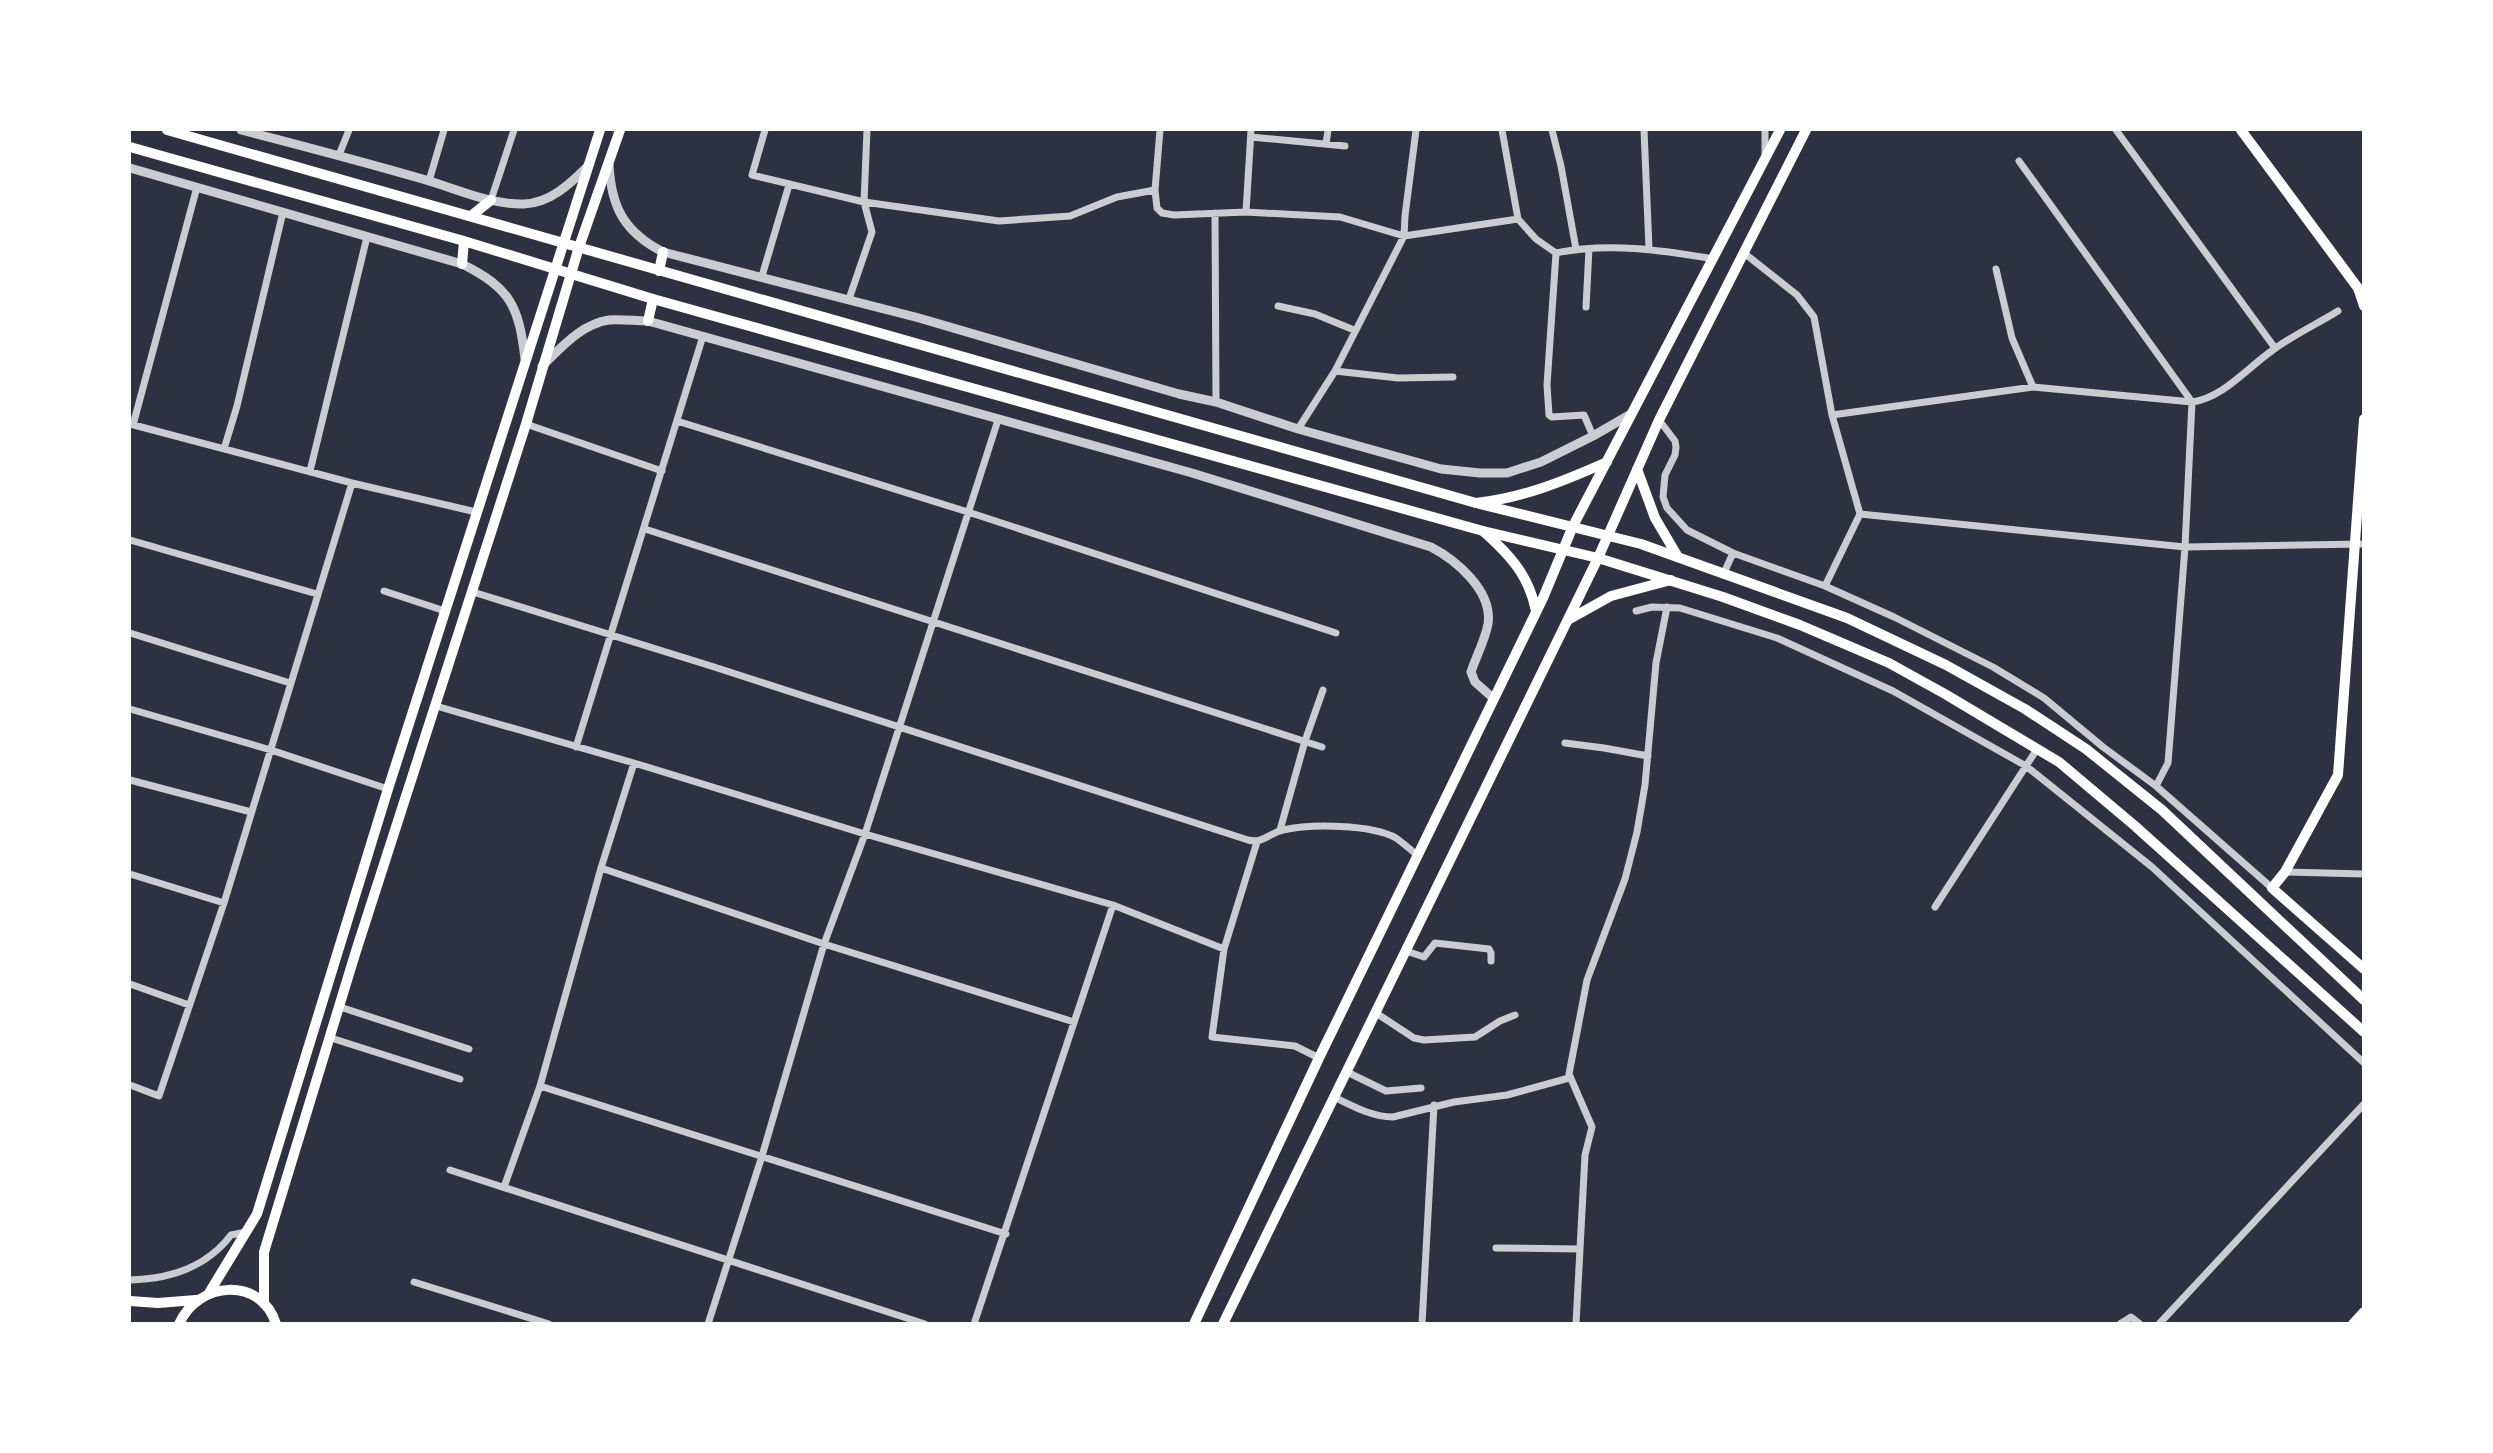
<svg xmlns="http://www.w3.org/2000/svg" width="2493" height="1453" font-family="'Work Sans',sans-serif">
  <style>
    .lines { fill: none; stroke-linecap: round; stroke-linejoin: round }
    .minor { stroke: #caccd0; stroke-width: 7 }
    .tertiary { stroke: #caccd0; stroke-width: 9 }
    .secondary { stroke: #fff; stroke-width: 10 }
    .primary { stroke: #fff; stroke-width: 10 }
    .trunk { stroke: #fff; stroke-width: 10 }
  </style>
  <rect width="100%" height="100%" fill="#2d3142"/>
  <g class="lines">
    <path class="minor" d="M 765,130 L 752,175 L 864,202 L 999,221 L 1070,216 L 1117,197 L 1155,190
      M 1160,130 L 1155,190 L 1157,208 L 1162,213 L 1174,215 L 1246,212 L 1340,217 L 1404,236 L 1518,219 L 1536,239 L 1556,253 C 1608,242 1661,250 1714,259
      M 1502,130 L 1518,219
      M 1552,130 L 1561,166 L 1576,249
      M 1644,130 L 1649,248
      M 1765,130 L 1765,153
      M 2116,130 L 2275,348
      M 1251,137 L 1345,146
      M 1326,144 L 1328,130
      M 339,155 L 349,130
      M 2019,161 L 2192,402 L 2185,547 L 2168,763 L 2156,786
      M 429,181 L 444,130
      M 491,200 L 514,130
      M 1246,212 L 1251,130
      M 1215,213 L 1216,402
      M 1556,253 L 1547,385 L 1549,415 L 1552,417 L 1584,415 L 1593,436
      M 1744,253 L 1797,295 L 1814,317 L 1832,415 L 1860,514 L 1825,586
      M 1996,269 L 2012,338 L 2033,387
      M 762,276 L 789,185
      M 849,299 L 872,232 L 864,202 L 867,130
      M 1278,306 L 1315,314 L 1354,330
      M 1586,307 L 1589,249
      M 1335,371 L 1398,378 L 1453,377
      M 1832,415 L 2033,387 L 2192,402 C 2223,398 2248,367 2273,350 C 2293,335 2317,324 2338,311
      M 1659,420 L 1675,441 L 1676,447 L 1675,455 L 1665,475 L 1663,497 L 1667,508 L 1687,530 L 1733,553 L 1825,586 L 1894,617 L 1993,667 L 2044,698 L 2103,747 L 2156,786 L 2272,888
      M 677,421 L 968,512 L 1336,633
      M 130,424 L 352,483 L 476,512
      M 526,424 L 662,471
      M 133,425 L 197,187
      M 1298,429 L 1335,371 L 1404,236 L 1405,216 L 1416,130
      M 224,449 L 237,406 L 283,212
      M 310,471 L 367,237
      M 1860,514 L 2185,547 L 2364,544
      M 645,529 L 1322,747
      M 130,540 L 317,594
      M 1723,575 L 1733,553
      M 384,591 L 445,611
      M 473,592 L 711,666 L 1248,840 C 1263,844 1269,833 1283,830 C 1310,824 1371,824 1396,838 C 1403,843 1410,849 1417,855
      M 1636,611 L 1652,607 L 1680,608 L 1777,638 L 1893,691 L 2026,766 L 2152,867 L 2364,1063
      M 130,633 L 290,683
      M 436,706 L 634,763 L 865,834 L 1113,905 L 1224,949
      M 130,709 L 271,750 L 388,789
      M 1565,743 L 1604,748 L 1648,756
      M 576,747 L 703,336
      M 130,780 L 251,812
      M 1280,830 L 1305,741 L 1323,690
      M 1257,842 L 1224,949 L 1212,1037 L 1295,1046 L 1319,1058
      M 601,868 L 824,944 L 1074,1022
      M 2285,872 L 2364,874
      M 130,874 L 224,903
      M 1935,907 L 2037,749
      M 1406,951 L 1424,957 L 1435,943 L 1489,949 L 1491,953 L 1491,961
      M 130,984 L 189,1005
      M 340,1007 L 469,1049
      M 1376,1013 L 1414,1038 L 1424,1040 L 1475,1037 L 1500,1021 L 1515,1015
      M 331,1038 L 460,1079
      M 1347,1072 L 1386,1091 L 1421,1088
      M 130,1085 L 159,1096 L 224,903 L 352,483
      M 540,1086 L 1006,1234
      M 1334,1097 C 1352,1106 1372,1117 1393,1117 L 1454,1102 L 1507,1095 L 1569,1078
      M 450,1170 L 925,1324
      M 504,1187 L 540,1086 L 601,868 L 634,763
      M 1496,1248 L 1580,1249
      M 130,1280 C 169,1279 206,1268 231,1235 L 246,1232
      M 414,1282 L 549,1324
      M 708,1324 L 762,1156 L 824,944 L 865,834 L 998,420
      M 974,1324 L 1113,905
      M 1422,1324 L 1434,1105
      M 1576,1324 L 1585,1155 L 1592,1127 L 1569,1074 L 1587,980 L 1625,879 L 1637,832 L 1645,785 L 1656,663 L 1667,607
      M 2120,1324 L 2131,1317 L 2140,1324
      M 2159,1324 L 2364,1104"/>
    <path class="tertiary" d="M 241,130 C 303,146 364,162 426,180 C 457,189 491,205 524,204 C 550,203 570,184 587,167
      M 609,164 C 611,207 624,232 663,252 L 919,318 L 1179,394 L 1216,402 L 1298,429 L 1441,469 L 1480,473 L 1507,473 L 1541,462 L 1593,436 L 1631,414
      M 130,168 L 462,264 C 511,288 519,307 525,359
      M 542,366 C 561,348 581,324 609,320 C 621,319 635,321 648,321 L 1192,473 L 1431,547 C 1456,560 1493,591 1488,624 C 1485,640 1476,657 1471,672 L 1475,682 L 1493,698"/>
    <path class="secondary" d="M 2241,130 L 2358,288 L 2364,306
      M 2364,419 L 2338,775 L 2285,872 L 2272,888 L 2364,969
      M 209,1293 L 257,1214 L 388,789 L 600,130
      M 130,1301 L 158,1303 L 196,1300
      M 264,1304 L 264,1252 L 356,951 L 526,424 L 579,247 L 620,130
      M 179,1324 C 198,1281 261,1276 276,1324"/>
    <path class="primary" d="M 167,130 L 1476,503 L 1641,544 L 1847,618 L 1946,665 L 2025,709 L 2086,749 L 2162,810 L 2364,1000
      M 130,147 L 464,241 L 653,299 L 1483,531 L 1598,558 L 1723,597 L 1800,625 L 1889,663 L 1945,694 L 2059,762 L 2135,826 L 2364,1032
      M 471,216 L 491,200
      M 462,264 L 464,241
      M 659,271 L 663,252
      M 648,321 L 653,299
      M 2353,1324 L 2364,1312"/>
    <path class="trunk" d="M 1637,469 L 1655,518 L 1678,557
      M 1476,503 C 1523,498 1564,481 1607,462
      M 1483,531 C 1509,554 1529,575 1536,611
      M 1568,620 L 1611,596 L 1671,580
      M 1194,1324 L 1319,1058 L 1543,598 L 1573,526 L 1780,130
      M 1223,1324 L 1598,558 L 1659,420 L 1806,130"/>
  </g>
  <rect width="2493" height="1453" fill="none" stroke="#ffffff" stroke-width="262"/>
</svg>
